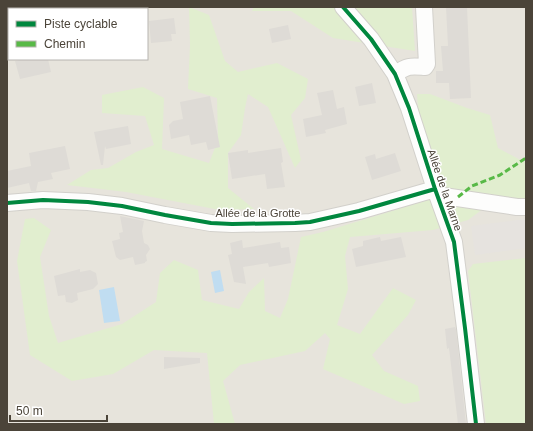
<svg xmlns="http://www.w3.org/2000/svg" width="533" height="431" font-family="Helvetica,sans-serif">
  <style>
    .residential { fill: #e7e4dc; fill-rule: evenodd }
    .green { fill: #e1eecf }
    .parking { fill: #e6e3df }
    .water { fill: #c0ddf1 }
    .building { fill: #dedbd6 }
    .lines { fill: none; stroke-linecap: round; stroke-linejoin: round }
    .minor-casing { stroke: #d2d0cb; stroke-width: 18 }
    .minor { stroke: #fdfdfc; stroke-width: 16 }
    .quiet { stroke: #58b947; stroke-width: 3; stroke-dasharray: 6 3; stroke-linecap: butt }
    .cycleway-casing { stroke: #fff; stroke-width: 6 }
    .cycleway { stroke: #00873e; stroke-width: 4 }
    .labels { text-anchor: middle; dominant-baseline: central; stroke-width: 3; stroke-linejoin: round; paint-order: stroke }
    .street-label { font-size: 11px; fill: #4b4439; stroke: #fff }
  </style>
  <rect width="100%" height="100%" fill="#f4f2ee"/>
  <path class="residential" d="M 7,7 L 526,7 L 526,424 L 7,424 ZM 9,9 L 147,9 L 147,59 L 9,59 Z"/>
  <path class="green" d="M 189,7 L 209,15 L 225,61 L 238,72 L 277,63 L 308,79 L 305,98 L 291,115 L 301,160 L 295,168 L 268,107 L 248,94 L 245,108 L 241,135 L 228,153 L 228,188 L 254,209 L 220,210 L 126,192 L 67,185 L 91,170 L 108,168 L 136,152 L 154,145 L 145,116 L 102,113 L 102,95 L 143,87 L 164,98 L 162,149 L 209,163 L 218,140 L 217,98 L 188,89 L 190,45 Z
    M 254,7 L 412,7 L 415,51 L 333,38 L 291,11 L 252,11 Z
    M 417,94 L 430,94 L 467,108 L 490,115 L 498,148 L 526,163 L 526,198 L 498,198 L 468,220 L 433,230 L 350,237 L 345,256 L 348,289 L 337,325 L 360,334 L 393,288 L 416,300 L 408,315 L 372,355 L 384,371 L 418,386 L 420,401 L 404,404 L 323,369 L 330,339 L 325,333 L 305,351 L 240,365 L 223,381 L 235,424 L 214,424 L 207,353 L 154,350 L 113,374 L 72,381 L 30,355 L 17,261 L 25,219 L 34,218 L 51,230 L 40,257 L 49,316 L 58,343 L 122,324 L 156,302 L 160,273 L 174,260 L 198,270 L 202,300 L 239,309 L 249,292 L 264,278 L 265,311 L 280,318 L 288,299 L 301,237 L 323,232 L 425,201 Z
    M 526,258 L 526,424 L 486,424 L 468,271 L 473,264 Z"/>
  <path class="parking" d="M 526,219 L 526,248 L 475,255 L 471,226 Z"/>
  <path class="water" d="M 220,270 L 224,291 L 215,293 L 211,272 Z
    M 114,287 L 120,321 L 104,323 L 99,290 Z"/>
  <path class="building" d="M 446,7 L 467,7 L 471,98 L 450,99 L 449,83 L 436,83 L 436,71 L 443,71 L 441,46 L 448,46 Z
    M 174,18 L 176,34 L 171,34 L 172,41 L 151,43 L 149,21 Z
    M 288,25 L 291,39 L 272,43 L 269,29 Z
    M 25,59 L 48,59 L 51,72 L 20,79 L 15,61 Z
    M 372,83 L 376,103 L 359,106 L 355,87 Z
    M 333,90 L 337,109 L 344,107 L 347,124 L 325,130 L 326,133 L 306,137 L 303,119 L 322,115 L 317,93 Z
    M 210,96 L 220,147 L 208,150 L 206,142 L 191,145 L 189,135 L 171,139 L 169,125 L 173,121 L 183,119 L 180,102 Z
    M 128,126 L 131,144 L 106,149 L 105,146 L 103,165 L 101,165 L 94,132 Z
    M 65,146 L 70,169 L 51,173 L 53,179 L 38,182 L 36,191 L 31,191 L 29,183 L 7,188 L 7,171 L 31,166 L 29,153 Z
    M 281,148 L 283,162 L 281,163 L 285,187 L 267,189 L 265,174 L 232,179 L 228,153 L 248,150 L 248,153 Z
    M 395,153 L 401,171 L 372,180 L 365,157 L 375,154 L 376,159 Z
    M 120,216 L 144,221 L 142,231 L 144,243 L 148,245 L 150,249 L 146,255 L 147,261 L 145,262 L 145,263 L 135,265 L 133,257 L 120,260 L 116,257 L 112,241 L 120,239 L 119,233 L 123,232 Z
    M 380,237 L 381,241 L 401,237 L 406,257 L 356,267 L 352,249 L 363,246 L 363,241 Z
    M 242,240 L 243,248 L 280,242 L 281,248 L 289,247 L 291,263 L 269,267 L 268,263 L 243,267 L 246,284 L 234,282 L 228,255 L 232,254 L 230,243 Z
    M 80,269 L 80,272 L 90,270 L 96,273 L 98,284 L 93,289 L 77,293 L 78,300 L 72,303 L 66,302 L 65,295 L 58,296 L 54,276 Z
    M 455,327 L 456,329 L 466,424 L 458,424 L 449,348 L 447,349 L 445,329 Z
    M 164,357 L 200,358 L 200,363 L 164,369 Z"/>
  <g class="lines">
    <defs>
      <path id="minor" d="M 343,7 L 371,39 L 395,74 L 409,108 L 435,189 L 454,242 L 465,328 L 476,424
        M 13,9 L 16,7
        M 395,74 C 408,65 411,66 425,67 L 427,64 L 424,7
        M 437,195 L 517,207 L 526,207
        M 7,203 L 43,200 L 88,202 L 122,206 L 165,215 L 211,223 L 232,224 L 295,223 L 310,222 L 359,211 L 435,189"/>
    </defs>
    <use href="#minor" class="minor-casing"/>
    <use href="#minor" class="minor"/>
    <path class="quiet" d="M 458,197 L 472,186 L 500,175 L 526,158"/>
    <defs>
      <path id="cycleway" d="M 343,7 L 371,39 L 395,74 L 409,108 L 435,189 L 454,242 L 465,328 L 476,424
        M 7,203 L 43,200 L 88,202 L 122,206 L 165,215 L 211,223 L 232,224 L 295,223 L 310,222 L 359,211 L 435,189"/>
    </defs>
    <use href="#cycleway" class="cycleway-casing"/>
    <use href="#cycleway" class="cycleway"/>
  </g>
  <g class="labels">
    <g class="street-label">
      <text transform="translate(445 190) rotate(71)">Allée de la Marne</text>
      <text x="258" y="213">Allée de la Grotte</text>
    </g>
  </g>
  <rect width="533" height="431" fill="none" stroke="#4b4439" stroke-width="16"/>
  <rect x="8" y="8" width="140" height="52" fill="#ffffff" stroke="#b7b4b0"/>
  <rect x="16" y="21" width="20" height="6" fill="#00873e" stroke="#b7b4b0"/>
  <text x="44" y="28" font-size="12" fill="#4b4439">Piste cyclable</text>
  <rect x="16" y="41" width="20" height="6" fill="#58b947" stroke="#b7b4b0"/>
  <text x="44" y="48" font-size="12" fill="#4b4439">Chemin</text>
  <path d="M10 415v6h97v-6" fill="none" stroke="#4b4439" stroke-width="2"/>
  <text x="16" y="415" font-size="12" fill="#4b4439" stroke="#ffffff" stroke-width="3" paint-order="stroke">50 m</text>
</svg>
